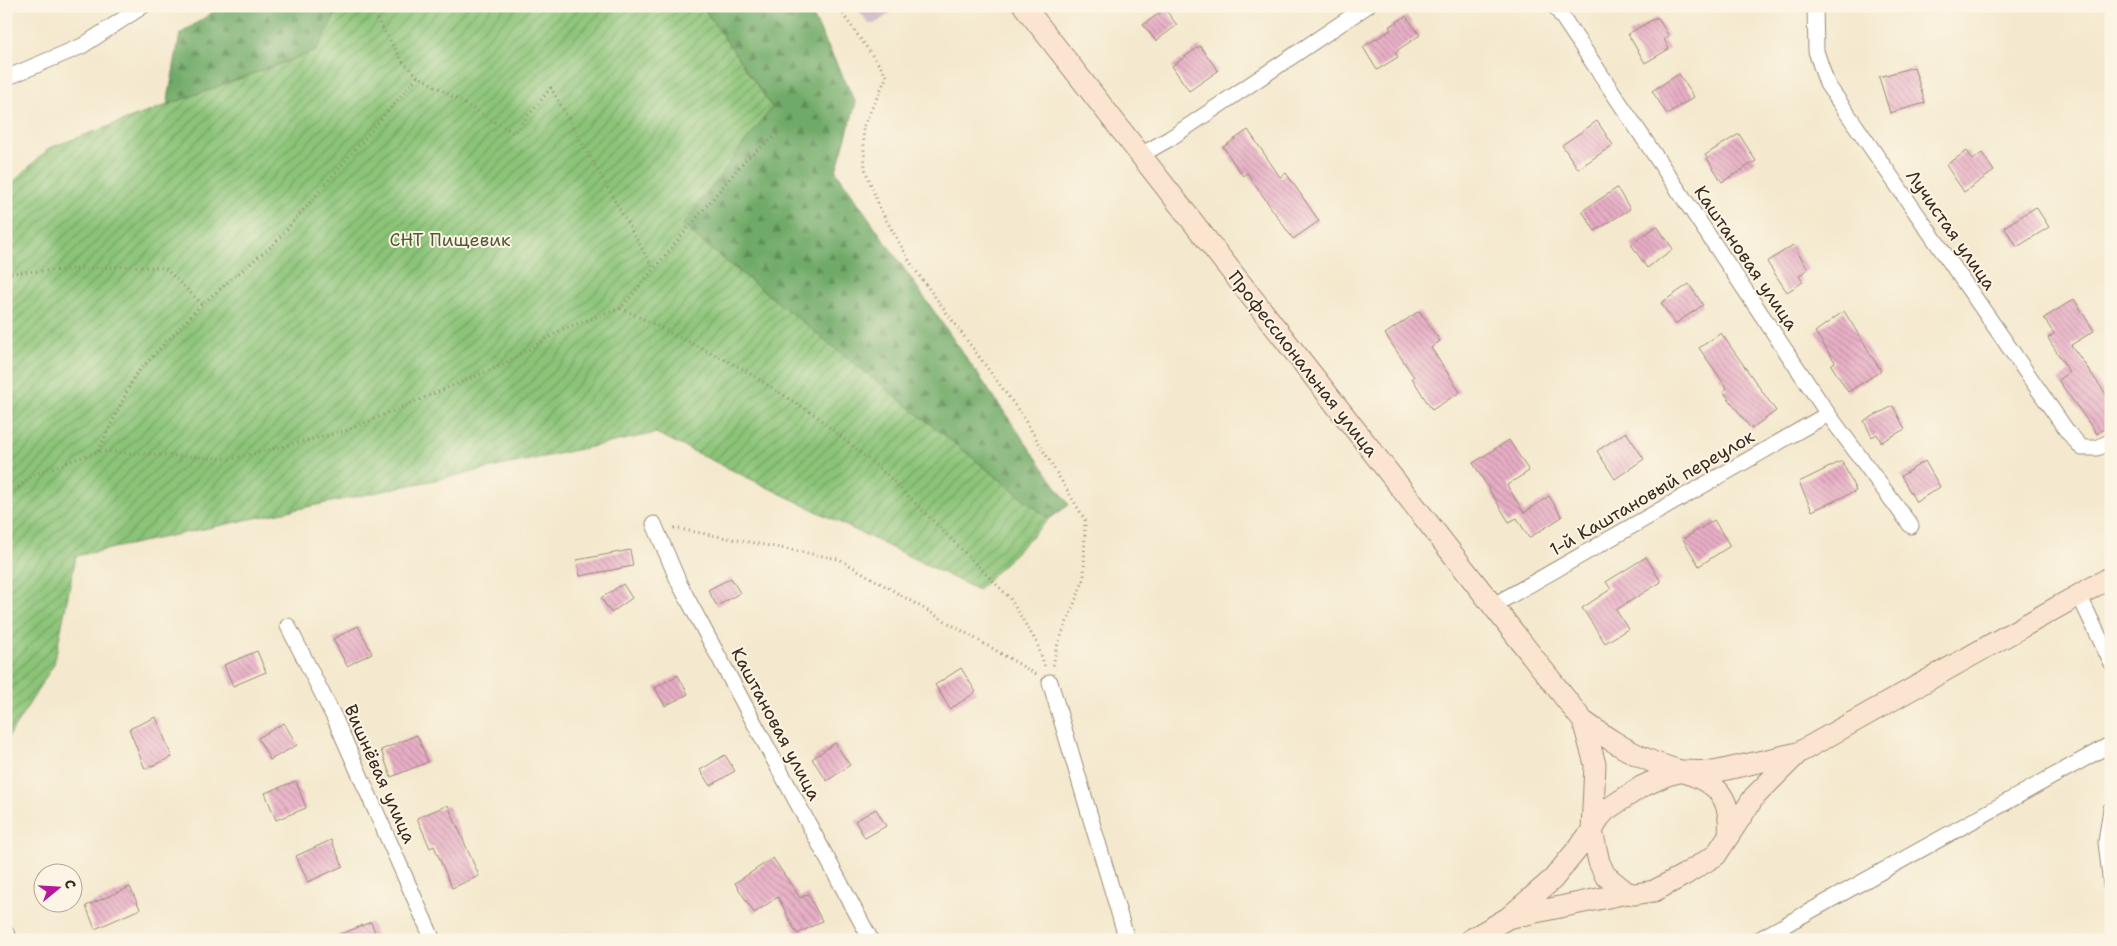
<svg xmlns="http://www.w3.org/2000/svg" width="2117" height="946" font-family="'Shantell Sans',sans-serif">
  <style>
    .industrial { fill: #d2bdc6 }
    .forest { fill: url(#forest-firs); stroke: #566a43 }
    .garden { fill: url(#garden-furrows); stroke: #63774b }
    .building { fill: url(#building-back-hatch) }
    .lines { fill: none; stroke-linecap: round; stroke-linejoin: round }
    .street-casing { stroke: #988a76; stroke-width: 17 }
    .secondary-casing { stroke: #988a76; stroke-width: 23 }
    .path { stroke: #988a76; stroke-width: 3; stroke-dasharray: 1 4; stroke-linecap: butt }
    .street { stroke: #fff; stroke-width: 15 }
    .secondary { stroke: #fce5d0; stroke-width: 21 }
    .labels { text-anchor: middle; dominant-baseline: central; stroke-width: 4; stroke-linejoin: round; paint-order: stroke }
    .street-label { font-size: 18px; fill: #3b2a1e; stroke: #fcf5e5 }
    .park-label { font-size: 18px; fill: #535839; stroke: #fcf5e5 }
  </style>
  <defs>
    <pattern id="forest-firs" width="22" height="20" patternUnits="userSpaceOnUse" patternTransform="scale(1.25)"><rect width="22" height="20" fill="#70aa68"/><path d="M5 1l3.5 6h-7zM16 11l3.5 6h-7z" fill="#5d8b55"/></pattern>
    <pattern id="garden-furrows" width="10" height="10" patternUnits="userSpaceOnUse" patternTransform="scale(1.25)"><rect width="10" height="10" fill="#8bc478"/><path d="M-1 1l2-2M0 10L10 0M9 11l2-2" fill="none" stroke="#739f62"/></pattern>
    <pattern id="building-back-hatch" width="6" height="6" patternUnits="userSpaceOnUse" patternTransform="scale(1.25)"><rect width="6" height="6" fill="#e8aec6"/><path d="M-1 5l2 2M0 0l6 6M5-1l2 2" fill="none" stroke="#bd8ea0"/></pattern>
  </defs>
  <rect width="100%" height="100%" fill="#fcf5e5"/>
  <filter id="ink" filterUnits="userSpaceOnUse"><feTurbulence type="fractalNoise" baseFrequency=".02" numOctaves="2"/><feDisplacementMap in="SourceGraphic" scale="10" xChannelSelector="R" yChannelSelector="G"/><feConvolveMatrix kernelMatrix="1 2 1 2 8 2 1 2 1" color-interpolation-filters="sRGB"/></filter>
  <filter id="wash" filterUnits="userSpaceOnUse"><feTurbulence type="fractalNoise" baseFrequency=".0096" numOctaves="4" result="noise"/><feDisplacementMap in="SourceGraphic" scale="20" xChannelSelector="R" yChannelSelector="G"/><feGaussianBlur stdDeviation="1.12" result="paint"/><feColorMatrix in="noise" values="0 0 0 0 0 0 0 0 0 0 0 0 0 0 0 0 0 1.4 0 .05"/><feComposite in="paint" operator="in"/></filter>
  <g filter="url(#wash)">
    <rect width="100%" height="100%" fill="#f4e9ce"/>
    <path class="industrial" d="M 855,6 L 900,6 L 875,24 L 869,24 Z"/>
    <path class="forest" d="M 222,6 L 340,6 L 316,51 L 167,105 L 180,34 Z
      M 702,6 L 808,6 L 856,103 L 836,171 L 1069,505 L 1049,519 L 682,226 L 772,107 Z"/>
    <path class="garden" d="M 340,6 L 702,6 L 772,107 L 682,226 L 1049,519 L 978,590 L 656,433 L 76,556 L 54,664 L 6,741 L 6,189 L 49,148 L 316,51 Z"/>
    <g id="blocks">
      <path class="building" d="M 1165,9 L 1177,25 L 1156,41 L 1143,25 Z
        M 1406,16 L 1420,35 L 1395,52 L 1398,57 L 1377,70 L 1363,47 L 1391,30 L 1389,27 Z
        M 1657,17 L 1669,36 L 1664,39 L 1669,49 L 1645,63 L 1628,34 Z
        M 1200,46 L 1218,71 L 1189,91 L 1172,66 Z
        M 1914,67 L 1925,103 L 1890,113 L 1879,77 Z
        M 1679,74 L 1694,97 L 1667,114 L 1652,91 Z
        M 1597,121 L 1613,145 L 1578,169 L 1562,145 Z
        M 1248,130 L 1280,177 L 1286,173 L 1319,221 L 1293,239 L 1247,173 L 1243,176 L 1223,147 Z
        M 1739,134 L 1756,161 L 1722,182 L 1705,155 Z
        M 1967,151 L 1973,160 L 1982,153 L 1994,171 L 1964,192 L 1946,165 Z
        M 1617,188 L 1630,209 L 1595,231 L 1582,211 Z
        M 2036,207 L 2049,227 L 2017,247 L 2004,227 Z
        M 1657,226 L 1673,249 L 1647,268 L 1631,244 Z
        M 1793,245 L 1808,269 L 1799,276 L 1803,282 L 1787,292 L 1767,262 Z
        M 1689,284 L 1703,305 L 1675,324 L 1661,303 Z
        M 2074,299 L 2094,331 L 2071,345 L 2111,401 L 2111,424 L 2097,434 L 2058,380 L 2069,372 L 2048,338 L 2054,334 L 2044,318 Z
        M 1419,311 L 1440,341 L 1431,348 L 1460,392 L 1432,410 L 1412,378 L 1414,377 L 1385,334 Z
        M 1844,311 L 1881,371 L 1848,392 L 1831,365 L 1835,362 L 1815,332 Z
        M 1721,333 L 1776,411 L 1751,429 L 1723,391 L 1727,388 L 1699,348 Z
        M 1893,406 L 1905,429 L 1881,442 L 1877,434 L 1872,437 L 1864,421 Z
        M 1626,432 L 1644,459 L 1615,479 L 1597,451 Z
        M 1509,440 L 1529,471 L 1507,485 L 1524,513 L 1549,496 L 1562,517 L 1529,538 L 1517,518 L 1509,522 L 1473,463 Z
        M 1842,461 L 1856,491 L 1812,511 L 1799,482 Z
        M 1925,461 L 1940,487 L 1916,502 L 1901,476 Z
        M 1714,520 L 1730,546 L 1699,566 L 1683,539 Z
        M 630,550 L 633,566 L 580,576 L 577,560 Z
        M 1646,557 L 1661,582 L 1616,610 L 1628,629 L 1605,643 L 1582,608 L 1611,589 L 1606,582 Z
        M 731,578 L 740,593 L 717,606 L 708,590 Z
        M 623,584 L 632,598 L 611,613 L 601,598 Z
        M 358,626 L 372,653 L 347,666 L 333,639 Z
        M 257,651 L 266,672 L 233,686 L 224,665 Z
        M 961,668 L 976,692 L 950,709 L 935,685 Z
        M 678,675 L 688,694 L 665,706 L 655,688 Z
        M 156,717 L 172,757 L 145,769 L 129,729 Z
        M 284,723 L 297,745 L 270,760 L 258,738 Z
        M 417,735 L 428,762 L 391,777 L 381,750 Z
        M 835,743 L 850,765 L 827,781 L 812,759 Z
        M 725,755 L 735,771 L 710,786 L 700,770 Z
        M 296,781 L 306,808 L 276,820 L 265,793 Z
        M 448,805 L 479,876 L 452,888 L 434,846 L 430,848 L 417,818 Z
        M 876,809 L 886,826 L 865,838 L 855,821 Z
        M 331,840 L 343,866 L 308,882 L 296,856 Z
        M 773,858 L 800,898 L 808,894 L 822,921 L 797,934 L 778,897 L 754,913 L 735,883 Z
        M 130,887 L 140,909 L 95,929 L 86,906 Z
        M 371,922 L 378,940 L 329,940 L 329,939 Z"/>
    </g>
  </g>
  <g filter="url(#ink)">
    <use href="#blocks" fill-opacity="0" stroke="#988a76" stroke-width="1"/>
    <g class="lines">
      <defs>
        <path id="street" d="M 1555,6 L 1828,414 L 1911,526
          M 1815,6 L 1816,51 L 1827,84 L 2067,431 L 2082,448 L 2097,448 L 2111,441
          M 6,78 L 82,46 L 143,6
          M 1139,156 L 1169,139 L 1367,6
          M 654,524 L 680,585 L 871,940
          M 2079,595 L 2111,662
          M 1494,605 L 1828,414
          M 288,626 L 335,719 L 433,940
          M 1050,682 L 1127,940
          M 2111,809 L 2106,842 L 2111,885
          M 6,933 L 10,940
          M 1758,940 L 2111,744"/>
        <path id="secondary" d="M 1024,6 L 1583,721 C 1603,735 1623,749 1646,759 C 1688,778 1734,773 1729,835
          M 1583,721 L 1595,764 L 1592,831 L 1599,862 L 1605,875 L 1627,893 L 1635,894 L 1654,891 L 1684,875 L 1716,855 L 1754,797 L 1798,753 L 2111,577
          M 1512,917 L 1627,893
          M 1470,940 L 1508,918 L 1553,879 L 1592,831 L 1599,818 L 1606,810 L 1641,787 L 1667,775 L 1683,771 L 1714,772 L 1798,753"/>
      </defs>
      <use href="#street" class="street-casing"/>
      <use href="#secondary" class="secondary-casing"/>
      <path class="path" d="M 369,6 L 403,62 L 418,76 L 514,133 L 551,88 L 654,270
        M 837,6 L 887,76 L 863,127 L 865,169 L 880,209 L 913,267 L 1022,415 L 1085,520 L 1084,579 L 1056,649 L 1053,667
        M 6,273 L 131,266 L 165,268 L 202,304
        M 621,308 L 741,368 L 815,415 L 886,474 L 1009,597 L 1037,643 L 1045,667
        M 98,451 L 135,375 L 202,304 L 274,244 L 418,76
        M 6,496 L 35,474 L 98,451 L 231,459 L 345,431 L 504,364 L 563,329 L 621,308 L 746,159 L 778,134
        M 674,528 L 839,559 L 1036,674"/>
      <use href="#street" class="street"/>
      <use href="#secondary" class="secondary"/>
    </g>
  </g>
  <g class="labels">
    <g class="street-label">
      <text transform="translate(1951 230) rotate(55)">Лучистая улица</text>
      <text transform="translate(1746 258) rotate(56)">Каштановая улица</text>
      <text transform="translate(1303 364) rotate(52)">Профессиональная улица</text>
      <text transform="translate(1652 493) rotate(-30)">1-й Каштановый переулок</text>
      <text transform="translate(776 724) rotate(62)">Каштановая улица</text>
      <text transform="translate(380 774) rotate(66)">Вишнёвая улица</text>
    </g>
    <g class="park-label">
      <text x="450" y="240">СНТ Пищевик</text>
    </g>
  </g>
  <rect width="2117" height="946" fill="none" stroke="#fcf5e5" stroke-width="25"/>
  <g transform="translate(58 888) rotate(72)"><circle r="24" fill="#fcf5e5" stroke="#afa495"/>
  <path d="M0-4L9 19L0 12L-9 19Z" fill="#b5179e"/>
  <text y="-8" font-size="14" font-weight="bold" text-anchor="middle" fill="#3b2a1e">С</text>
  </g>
</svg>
